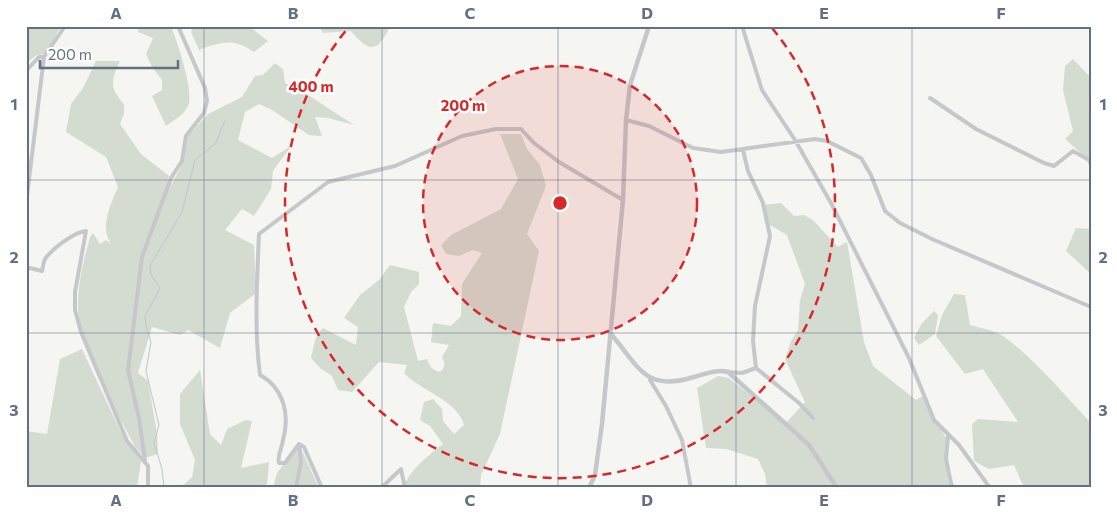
<svg xmlns="http://www.w3.org/2000/svg" width="1117" height="514" font-family="Commissioner,sans-serif">
  <style>
    .green { fill: #d4dcd2 }
    .lines { fill: none; stroke-linecap: round; stroke-linejoin: round }
    .stream { stroke: #bdc6cd; stroke-width: 1 }
    .minor { stroke: #c5c7cb; stroke-width: 4 }
    .tertiary { stroke: #c5c7cb; stroke-width: 4.5 }
    .grid { fill: none; stroke: #637083; stroke-width: 1; stroke-opacity: 0.55 }
    .ring { fill: none; stroke: #d62828; stroke-width: 2.5; stroke-dasharray: 9 6 }
    .centre { fill: #d62828; stroke: #fff; stroke-width: 2.5 }
    .ring-label { font-size: 15px; text-anchor: middle; font-weight: bold; fill: #d62828; stroke: #fff; stroke-width: 5; stroke-linejoin: round; paint-order: stroke }
    .neatline { fill: none; stroke: #637083; stroke-width: 2 }
    .grid-label { font-size: 16px; text-anchor: middle; font-weight: bold; fill: #637083 }
  </style>
  <rect width="100%" height="100%" fill="#f5f5f1"/>
  <path class="green" d="M 26,26 L 61,26 L 46,54 L 37,55 L 26,63 Z
    M 139,26 L 171,26 C 177,42 196,95 187,108 C 183,115 173,121 166,126 L 152,96 L 162,90 L 162,80 L 152,67 L 146,54 L 153,38 L 138,32 Z
    M 193,26 L 253,26 L 251,28 L 268,41 L 254,52 C 233,38 224,42 201,49 L 200,52 L 191,32 Z
    M 390,26 C 378,53 369,53 351,31 L 323,33 L 319,27 Z
    M 1073,59 L 1091,78 L 1091,162 L 1065,139 L 1073,131 L 1063,90 L 1065,66 Z
    M 96,61 L 120,61 C 111,80 109,88 124,104 L 124,114 L 120,124 L 141,154 L 169,176 L 164,198 L 184,161 L 188,136 L 208,114 L 242,97 L 255,76 L 263,75 L 275,63 L 283,69 L 285,83 L 308,95 L 354,125 L 328,118 L 315,117 L 322,136 L 309,135 L 272,110 L 259,104 L 245,112 L 238,140 L 272,158 L 291,146 L 273,171 L 271,189 L 254,216 L 242,209 L 225,230 L 254,245 L 256,293 L 230,313 L 220,348 L 188,330 L 180,335 L 152,327 L 138,373 L 148,381 L 157,433 L 158,454 L 145,458 L 135,447 C 115,407 77,350 78,305 C 78,282 84,259 90,237 L 93,233 L 100,244 L 106,240 L 111,244 C 99,227 111,204 118,187 L 106,157 L 66,132 L 71,104 L 83,88 Z
    M 500,134 L 521,134 L 527,149 L 540,165 L 546,186 L 527,234 L 539,251 L 500,434 L 481,475 L 480,488 L 404,488 C 406,473 431,453 443,444 L 430,426 L 420,420 L 424,402 L 433,399 L 442,409 L 443,421 L 454,434 L 464,425 C 457,400 421,391 404,373 L 407,365 L 379,362 L 352,392 L 338,390 L 332,376 L 320,368 L 311,358 C 314,347 314,336 323,328 L 356,345 L 358,327 L 344,318 L 360,295 L 379,280 L 390,265 L 419,272 L 419,284 L 411,292 L 404,307 L 418,361 L 427,359 C 430,367 432,370 440,372 C 446,367 445,363 442,357 L 449,345 L 431,342 L 433,323 L 451,326 L 461,316 L 462,284 L 482,253 L 473,250 L 459,256 L 446,254 L 441,245 L 451,235 L 501,209 L 518,179 Z
    M 781,203 L 794,216 L 804,215 L 813,220 L 838,247 L 847,242 L 864,342 L 873,366 L 916,400 L 923,396 L 947,440 L 946,459 L 948,481 L 959,488 L 767,488 L 765,474 L 758,459 L 726,449 L 706,448 L 697,388 L 718,376 L 729,378 L 785,424 L 805,402 L 785,359 L 791,341 L 798,330 L 800,300 L 805,284 L 787,235 L 768,224 L 761,205 Z
    M 1076,228 L 1091,229 L 1091,274 L 1066,251 Z
    M 954,294 L 965,295 L 970,325 C 980,328 994,330 1003,336 C 1034,358 1065,396 1091,423 L 1091,488 L 1024,488 L 1014,465 L 989,469 L 974,461 L 972,424 L 978,419 L 1018,422 L 983,369 L 965,374 L 936,336 L 942,315 Z
    M 934,311 L 938,315 L 935,334 L 919,345 L 914,338 L 922,323 Z
    M 82,349 L 125,441 L 141,461 L 137,488 L 26,488 L 26,431 L 47,434 L 60,359 Z
    M 200,370 L 210,434 L 221,445 L 227,429 L 246,420 L 252,421 L 241,468 L 269,462 L 267,484 L 260,488 L 180,488 L 192,477 L 195,460 L 180,424 L 180,394 Z
    M 299,444 L 319,488 L 273,488 L 277,473 Z"/>
  <g class="lines">
    <path class="stream" d="M 164,488 L 162,469 L 154,443 L 159,425 L 146,371 L 151,342 L 146,326 L 145,316 L 160,288 L 151,275 L 150,266 L 182,212 L 195,160 L 216,143 L 225,120"/>
    <path class="minor" d="M 742,26 L 762,90 L 795,140 L 831,203 L 909,358 L 934,420 L 959,445 L 990,488
      M 26,71 L 39,57 L 44,57
      M 930,98 L 976,129 L 1044,163 L 1054,166 L 1073,151 L 1089,160 L 1091,164
      M 626,120 L 649,126 L 693,148 L 721,152 L 815,139 L 827,141 L 861,158 L 871,175 L 885,211 L 900,223 L 932,239 L 1091,307
      M 743,150 L 748,171 L 763,203 L 770,236 L 755,306 L 753,341 L 756,368 L 799,403 L 813,418
      M 26,204 L 44,57 L 65,26
      M 26,271 L 30,268 L 42,271 C 43,268 43,263 45,259 C 52,249 74,232 86,231 L 75,292 L 75,310 L 81,332 L 127,441 L 148,466 L 148,488
      M 728,372 L 742,373 L 756,368
      M 650,380 L 666,406 L 682,440 L 691,488
      M 948,436 L 946,459 L 952,488
      M 299,444 L 285,463 L 279,463 C 277,456 282,448 283,440 C 290,415 284,388 260,375 C 254,329 257,281 259,234 L 328,182 L 395,166 L 462,136 L 496,129 L 521,129 L 534,143 L 559,162 L 623,200
      M 299,444 L 304,447 L 322,488
      M 145,461 L 139,418 L 128,370 L 142,257 L 171,178 L 182,161 L 186,136 L 204,113 L 207,101 L 205,88 L 178,26
      M 296,488 L 301,462 L 299,444
      M 381,488 L 401,469 L 405,488"/>
    <path class="tertiary" d="M 611,334 C 640,368 645,392 694,377 C 706,374 716,369 728,372 L 809,445 L 837,488
      M 589,488 L 595,475 L 602,424 L 623,200 L 626,120 L 630,85 L 649,26"/>
  </g>
  <path class="grid" d="M 204,26 L 204,488M 382,26 L 382,488M 558,26 L 558,488M 736,26 L 736,488M 912,26 L 912,488M 26,180 L 1091,180M 26,333 L 1091,333"/>
  <circle cx="560" cy="203" r="137" fill="#d62828" fill-opacity=".12"/>
  <g class="ring">
    <circle cx="560" cy="203" r="137"/>
    <path d="M772 28A275 275 0 1 1 348 28"/>
  </g>
  <circle cx="560" cy="203" r="8" class="centre"/>
  <g class="ring-label">
    <text x="311" y="92">400 m</text>
    <text x="463" y="111">200 m</text>
  </g>
  <rect width="1117" height="514" fill="none" stroke="#ffffff" stroke-width="55"/>
  <path d="M40 60v8h138v-8" fill="none" stroke="#637083" stroke-width="2.5"/>
  <text x="48" y="60" font-size="15" fill="#637083" stroke="#ffffff" stroke-width="4" paint-order="stroke">200 m</text>
  <rect x="28" y="28" width="1062" height="458" class="neatline"/>
  <g class="grid-label">
    <text x="116" y="19">A</text>
    <text x="293" y="19">B</text>
    <text x="470" y="19">C</text>
    <text x="647" y="19">D</text>
    <text x="824" y="19">E</text>
    <text x="1001" y="19">F</text>
    <text x="14" y="110">1</text>
    <text x="1103" y="110">1</text>
    <text x="14" y="263">2</text>
    <text x="1103" y="263">2</text>
    <text x="14" y="416">3</text>
    <text x="1103" y="416">3</text>
    <text x="116" y="506">A</text>
    <text x="293" y="506">B</text>
    <text x="470" y="506">C</text>
    <text x="647" y="506">D</text>
    <text x="824" y="506">E</text>
    <text x="1001" y="506">F</text>
  </g>
</svg>
